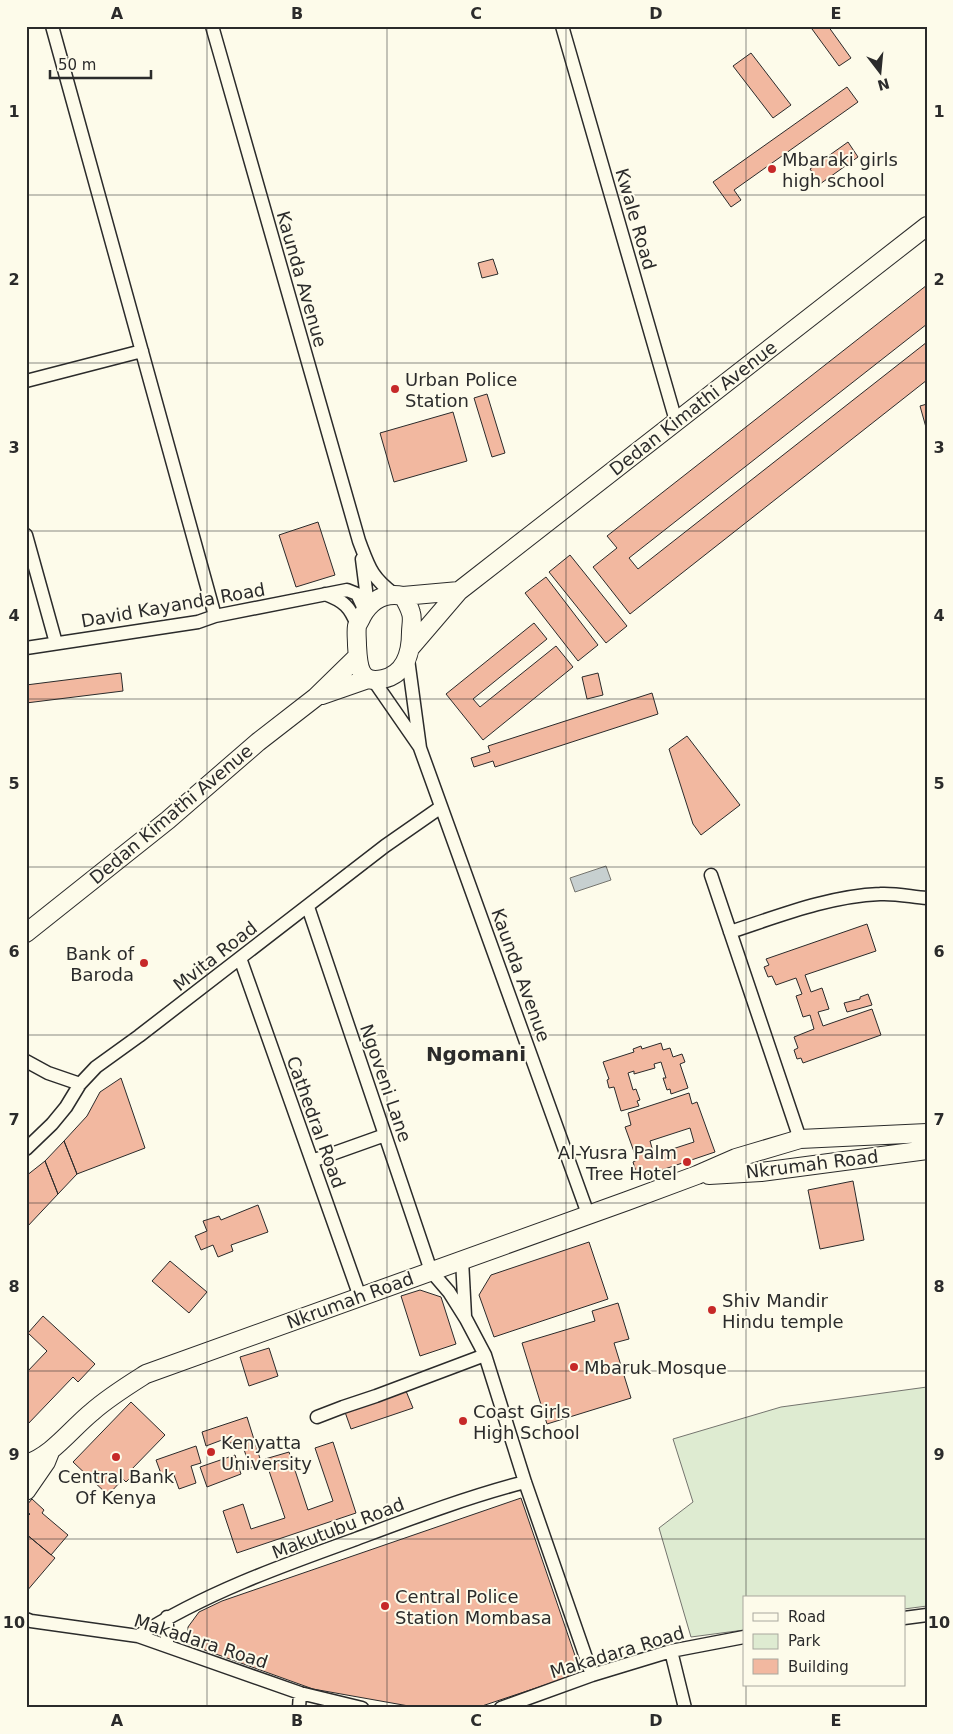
<svg xmlns="http://www.w3.org/2000/svg" width="953" height="1734" font-family="'DejaVu Sans',sans-serif">
  <style>
    .green { fill: #deebd1; stroke: #74746e }
    .water { fill: #c7d0d0; stroke: #74746e }
    .building { fill: #f2b8a0; stroke: #2b2b2b; fill-rule: evenodd }
    .lines { fill: none; stroke-linecap: round; stroke-linejoin: round }
    .street-casing { stroke: #2b2b2b; stroke-width: 15 }
    .secondary-casing { stroke: #2b2b2b; stroke-width: 20 }
    .street { stroke: #fdfbea; stroke-width: 12 }
    .secondary { stroke: #fdfbea; stroke-width: 18 }
    .grid { fill: none; stroke: #2b2b2b; stroke-width: 1; stroke-opacity: 0.55 }
    .poi-dot { fill: #c62828; stroke: #fdfbea; stroke-width: 2 }
    .labels { text-anchor: middle; dominant-baseline: central; stroke-width: 4; stroke-linejoin: round; paint-order: stroke }
    .poi-label { font-size: 18px; fill: #2b2b2b; stroke: #fdfbea; text-anchor: start }
    .street-label { font-size: 18px; fill: #2b2b2b; stroke: #fdfbea }
    .quarter-label { font-size: 20px; font-weight: bold; fill: #2b2b2b; stroke: #fdfbea }
    .neatline { fill: none; stroke: #2b2b2b; stroke-width: 2 }
    .grid-label { font-size: 16px; text-anchor: middle; font-weight: bold; fill: #2b2b2b }
  </style>
  <rect width="100%" height="100%" fill="#fdfbea"/>
  <path class="green" d="M 927,1387 L 927,1606 L 904,1609 L 904,1598 L 744,1598 L 744,1630 L 691,1637 L 659,1528 L 693,1502 L 673,1439 L 781,1407 Z"/>
  <path class="water" d="M 606,866 L 611,880 L 575,892 L 570,878 Z"/>
  <path class="building" d="M 816,26 L 828,26 L 851,58 L 839,66 L 812,29 Z
    M 751,53 L 791,105 L 773,118 L 733,66 Z
    M 847,87 L 858,102 L 734,190 L 741,200 L 731,207 L 713,182 Z
    M 848,142 L 858,157 L 820,184 L 810,169 Z
    M 493,259 L 498,274 L 482,278 L 478,263 Z
    M 927,285 L 927,324 L 629,558 L 638,569 L 927,342 L 927,380 L 630,614 L 593,567 L 617,548 L 607,536 Z
    M 487,394 L 505,453 L 492,457 L 474,398 Z
    M 927,404 L 927,431 L 920,406 Z
    M 453,412 L 467,461 L 394,482 L 380,433 Z
    M 318,522 L 335,575 L 296,587 L 279,535 Z
    M 570,555 L 627,626 L 606,643 L 549,572 Z
    M 546,577 L 598,645 L 578,661 L 525,593 Z
    M 534,623 L 547,639 L 473,699 L 480,707 L 556,646 L 573,667 L 483,740 L 446,694 Z
    M 121,673 L 123,691 L 26,703 L 26,685 Z
    M 598,673 L 603,695 L 587,699 L 582,677 Z
    M 652,693 L 658,714 L 495,767 L 493,761 L 474,767 L 471,758 L 490,752 L 488,746 Z
    M 687,736 L 740,805 L 701,835 L 693,824 L 669,749 Z
    M 867,924 L 876,951 L 805,975 L 811,992 L 822,988 L 829,1009 L 818,1012 L 823,1026 L 872,1009 L 881,1035 L 803,1063 L 801,1058 L 797,1059 L 794,1050 L 798,1048 L 794,1037 L 814,1029 L 810,1015 L 803,1017 L 796,996 L 802,994 L 796,978 L 776,985 L 772,976 L 768,977 L 764,967 L 769,965 L 766,959 Z
    M 868,994 L 872,1005 L 847,1012 L 844,1003 L 860,999 L 860,997 Z
    M 661,1043 L 663,1050 L 670,1048 L 673,1057 L 682,1054 L 685,1062 L 680,1064 L 688,1088 L 671,1094 L 670,1089 L 667,1090 L 663,1078 L 666,1078 L 661,1062 L 654,1064 L 655,1068 L 634,1074 L 634,1071 L 628,1073 L 633,1090 L 636,1089 L 640,1100 L 637,1101 L 639,1106 L 621,1111 L 614,1087 L 609,1088 L 607,1080 L 609,1079 L 603,1062 L 634,1052 L 633,1049 L 641,1046 L 642,1049 Z
    M 121,1078 L 145,1148 L 77,1174 L 64,1141 L 87,1116 L 100,1092 Z
    M 689,1093 L 692,1104 L 697,1102 L 715,1152 L 638,1178 L 633,1162 L 637,1160 L 625,1127 L 631,1125 L 628,1113 ZM 690,1128 L 694,1142 L 654,1155 L 650,1141 Z
    M 64,1141 L 77,1174 L 58,1194 L 45,1161 Z
    M 45,1161 L 58,1194 L 26,1228 L 26,1176 Z
    M 853,1181 L 864,1240 L 820,1249 L 808,1190 Z
    M 258,1205 L 268,1232 L 231,1245 L 233,1251 L 218,1257 L 213,1245 L 201,1250 L 195,1236 L 207,1231 L 203,1221 L 219,1216 L 221,1220 Z
    M 589,1242 L 608,1299 L 494,1337 L 479,1295 L 491,1275 Z
    M 170,1261 L 207,1292 L 189,1313 L 152,1281 Z
    M 420,1290 L 441,1297 L 456,1344 L 420,1356 L 401,1296 Z
    M 618,1303 L 629,1339 L 614,1343 L 631,1398 L 547,1424 L 522,1343 L 595,1321 L 592,1311 Z
    M 43,1316 L 95,1364 L 78,1382 L 73,1377 L 26,1426 L 26,1373 L 47,1351 L 28,1333 Z
    M 269,1348 L 278,1376 L 249,1386 L 240,1357 Z
    M 406,1391 L 413,1408 L 351,1429 L 345,1412 Z
    M 131,1402 L 165,1435 L 129,1472 L 133,1475 L 126,1482 L 123,1479 L 108,1495 L 73,1462 Z
    M 247,1417 L 262,1465 L 250,1468 L 241,1440 L 224,1445 L 222,1440 L 206,1446 L 202,1432 Z
    M 333,1442 L 356,1513 L 237,1553 L 223,1511 L 243,1504 L 251,1529 L 285,1518 L 265,1459 L 289,1452 L 308,1510 L 333,1501 L 315,1448 Z
    M 196,1446 L 201,1463 L 191,1466 L 196,1483 L 179,1489 L 174,1475 L 163,1479 L 156,1460 Z
    M 235,1455 L 241,1474 L 207,1487 L 200,1467 Z
    M 521,1498 L 581,1673 L 476,1708 L 420,1708 L 313,1689 L 188,1644 L 188,1627 L 199,1612 L 222,1601 Z
    M 32,1499 L 44,1510 L 42,1513 L 68,1535 L 51,1555 L 26,1534 L 26,1518 L 30,1514 L 26,1511 L 26,1506 Z
    M 26,1534 L 55,1558 L 26,1592 Z"/>
  <g class="lines">
    <defs>
      <path id="street" d="M 52,26 L 215,616
        M 212,26 L 359,541 C 369,567 371,577 394,594
        M 562,26 L 676,421
        M 26,381 L 142,351
        M 26,535 L 56,643
        M 362,559 L 368,606
        M 325,594 C 344,601 350,607 357,625
        M 26,648 L 198,622 L 215,616 L 347,590 L 357,594 L 365,611
        M 408,659 L 420,748 L 588,1214
        M 374,681 L 419,746
        M 711,875 L 800,1139
        M 308,907 L 431,1271 L 449,1292 L 466,1319 L 485,1355 L 525,1482 L 592,1675
        M 730,932 C 779,916 829,896 880,894 C 896,893 912,897 927,898
        M 240,958 L 360,1297
        M 26,1061 L 48,1073 L 80,1084
        M 26,1149 L 52,1124 L 66,1107 L 80,1084 L 96,1067 L 139,1036 L 385,846 L 441,807
        M 312,1161 L 385,1135
        M 462,1260 L 465,1316
        M 317,1417 L 343,1407 L 376,1396 L 485,1355
        M 904,1618 L 927,1615
        M 26,1619 L 31,1621 L 138,1636 L 300,1693 L 362,1708
        M 138,1636 C 205,1593 281,1566 356,1539 C 412,1518 467,1497 525,1482
        M 167,1645 L 167,1617
        M 671,1651 L 685,1708
        M 299,1708 L 300,1693
        M 501,1708 L 592,1675 L 671,1651 L 744,1637"/>
      <path id="secondary" d="M 403,596 C 406,601 409,606 411,613 C 413,619 411,626 411,632 C 411,652 406,674 383,679 C 358,685 358,663 357,645 C 357,639 356,632 357,626 C 358,623 361,619 362,616 C 371,600 385,592 403,596 L 459,591
        M 411,647 L 459,591 L 927,226
        M 322,695 L 368,679
        M 26,933 L 168,820 L 258,742 L 316,697 L 357,657
        M 709,1175 L 761,1172 L 927,1150
        M 26,1464 C 52,1456 71,1429 92,1412 C 109,1397 127,1386 146,1374 L 627,1201 L 697,1175 L 736,1158 L 800,1139 L 927,1133
        M 26,1491 L 46,1462 L 50,1452"/>
    </defs>
    <use href="#street" class="street-casing"/>
    <use href="#secondary" class="secondary-casing"/>
    <use href="#street" class="street"/>
    <use href="#secondary" class="secondary"/>
  </g>
  <path class="grid" d="M 207,26 L 207,1708M 387,26 L 387,1708M 566,26 L 566,1708M 746,26 L 746,1598M 26,195 L 927,195M 26,363 L 927,363M 26,531 L 927,531M 26,699 L 927,699M 26,867 L 927,867M 26,1035 L 927,1035M 26,1203 L 927,1203M 26,1371 L 927,1371M 26,1539 L 927,1539M 746,1685 L 746,1708"/>
  <g class="poi-dot">
    <circle cx="772" cy="169" r="5"/>
    <circle cx="395" cy="389" r="5"/>
    <circle cx="144" cy="963" r="5"/>
    <circle cx="687" cy="1162" r="5"/>
    <circle cx="712" cy="1310" r="5"/>
    <circle cx="574" cy="1367" r="5"/>
    <circle cx="463" cy="1421" r="5"/>
    <circle cx="211" cy="1452" r="5"/>
    <circle cx="116" cy="1457" r="5"/>
    <circle cx="385" cy="1606" r="5"/>
  </g>
  <g class="labels">
    <g class="poi-label">
      <text x="782" y="159">Mbaraki girls<tspan x="782" dy="21">high school</tspan></text>
      <text x="405" y="379">Urban Police<tspan x="405" dy="21">Station</tspan></text>
      <text x="134" y="953" text-anchor="end">Bank of<tspan x="134" dy="21">Baroda</tspan></text>
      <text x="677" y="1152" text-anchor="end">Al-Yusra Palm<tspan x="677" dy="21">Tree Hotel</tspan></text>
      <text x="722" y="1300">Shiv Mandir<tspan x="722" dy="21">Hindu temple</tspan></text>
      <text x="584" y="1367">Mbaruk Mosque</text>
      <text x="473" y="1411">Coast Girls<tspan x="473" dy="21">High School</tspan></text>
      <text x="221" y="1442">Kenyatta<tspan x="221" dy="21">University</tspan></text>
      <text x="116" y="1476" text-anchor="middle">Central Bank<tspan x="116" dy="21">Of Kenya</tspan></text>
      <text x="395" y="1596">Central Police<tspan x="395" dy="21">Station Mombasa</tspan></text>
    </g>
    <g class="street-label">
      <text transform="translate(636 219) rotate(74)">Kwale Road</text>
      <text transform="translate(302 279) rotate(74)">Kaunda Avenue</text>
      <text transform="translate(693 408) rotate(-38)">Dedan Kimathi Avenue</text>
      <text transform="translate(173 605) rotate(-10)">David Kayanda Road</text>
      <text transform="translate(171 814) rotate(-40)">Dedan Kimathi Avenue</text>
      <text transform="translate(215 956) rotate(-38)">Mvita Road</text>
      <text transform="translate(521 975) rotate(70)">Kaunda Avenue</text>
      <text transform="translate(386 1083) rotate(71)">Ngoveni Lane</text>
      <text transform="translate(316 1122) rotate(70)">Cathedral Road</text>
      <text transform="translate(812 1164) rotate(-7)">Nkrumah Road</text>
      <text transform="translate(350 1300) rotate(-20)">Nkrumah Road</text>
      <text transform="translate(338 1528) rotate(-21)">Makutubu Road</text>
      <text transform="translate(201 1641) rotate(18)">Makadara Road</text>
      <text transform="translate(617 1652) rotate(-17)">Makadara Road</text>
    </g>
    <g class="quarter-label">
      <text x="476" y="1054">Ngomani</text>
    </g>
  </g>
  <rect width="953" height="1734" fill="none" stroke="#fdfbea" stroke-width="55"/>
  <rect x="743" y="1596" width="162" height="90" fill="#fdfbea" stroke="#a9a89e"/>
  <rect x="753" y="1613" width="25" height="8" fill="#fdfbea" stroke="#a9a89e"/>
  <text x="788" y="1622" font-size="15" fill="#2b2b2b">Road</text>
  <rect x="753" y="1634" width="25" height="15" fill="#deebd1" stroke="#a9a89e"/>
  <text x="788" y="1646" font-size="15" fill="#2b2b2b">Park</text>
  <rect x="753" y="1659" width="25" height="15" fill="#f2b8a0" stroke="#a9a89e"/>
  <text x="788" y="1672" font-size="15" fill="#2b2b2b">Building</text>
  <g transform="translate(880 72) rotate(164)" stroke="#fdfbea" stroke-width="4" paint-order="stroke">
  <path d="M0-4L9 19L0 12L-9 19Z" fill="#2b2b2b"/>
  <text y="-8" font-size="14" font-weight="bold" text-anchor="middle" fill="#2b2b2b">N</text>
  </g>
  <path d="M50 70v8h101v-8" fill="none" stroke="#2b2b2b" stroke-width="2.5"/>
  <text x="58" y="70" font-size="15" fill="#2b2b2b" stroke="#fdfbea" stroke-width="4" paint-order="stroke">50 m</text>
  <rect x="28" y="28" width="898" height="1678" class="neatline"/>
  <g class="grid-label">
    <text x="117" y="19">A</text>
    <text x="297" y="19">B</text>
    <text x="476" y="19">C</text>
    <text x="656" y="19">D</text>
    <text x="836" y="19">E</text>
    <text x="14" y="117">1</text>
    <text x="939" y="117">1</text>
    <text x="14" y="285">2</text>
    <text x="939" y="285">2</text>
    <text x="14" y="453">3</text>
    <text x="939" y="453">3</text>
    <text x="14" y="621">4</text>
    <text x="939" y="621">4</text>
    <text x="14" y="789">5</text>
    <text x="939" y="789">5</text>
    <text x="14" y="957">6</text>
    <text x="939" y="957">6</text>
    <text x="14" y="1125">7</text>
    <text x="939" y="1125">7</text>
    <text x="14" y="1292">8</text>
    <text x="939" y="1292">8</text>
    <text x="14" y="1460">9</text>
    <text x="939" y="1460">9</text>
    <text x="14" y="1628">10</text>
    <text x="939" y="1628">10</text>
    <text x="117" y="1726">A</text>
    <text x="297" y="1726">B</text>
    <text x="476" y="1726">C</text>
    <text x="656" y="1726">D</text>
    <text x="836" y="1726">E</text>
  </g>
</svg>
